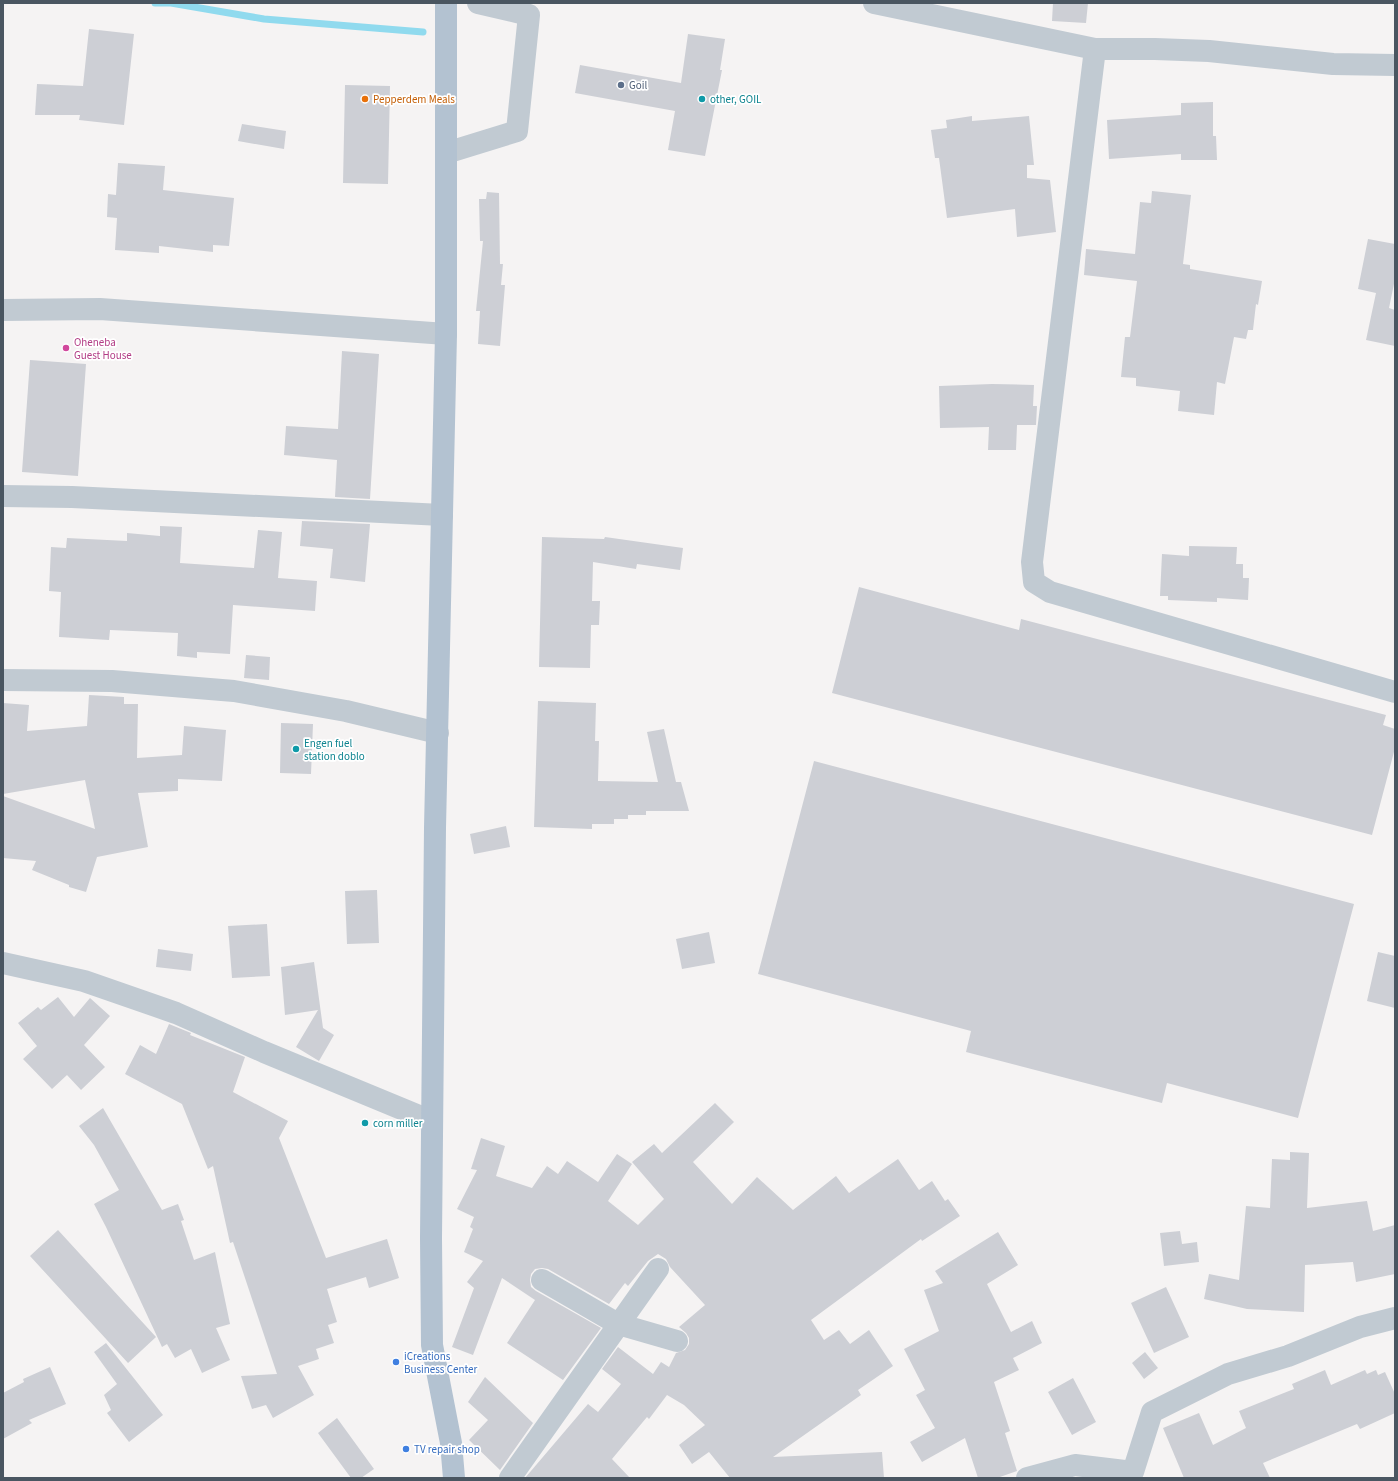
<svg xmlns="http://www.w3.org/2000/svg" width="1398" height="1481" font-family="'Source Sans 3',sans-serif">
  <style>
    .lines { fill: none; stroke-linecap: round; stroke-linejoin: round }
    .stream { stroke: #90daee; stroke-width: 7 }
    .building { fill: #cdcfd5 }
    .minor { stroke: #c1cad2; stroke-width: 22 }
    .major { stroke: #b3c2d1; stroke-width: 22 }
    .service-dot { fill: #5c6f8a; stroke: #fff; stroke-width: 1.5 }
    .food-dot { fill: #e8710a; stroke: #fff; stroke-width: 1.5 }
    .culture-dot { fill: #0f9aa8; stroke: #fff; stroke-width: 1.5 }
    .hotel-dot { fill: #d1479c; stroke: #fff; stroke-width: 1.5 }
    .shop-dot { fill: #3f7fe0; stroke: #fff; stroke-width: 1.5 }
    .labels { text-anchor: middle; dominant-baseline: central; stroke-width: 3.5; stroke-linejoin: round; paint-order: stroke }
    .service-label { font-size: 11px; fill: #4e5e75; stroke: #fff; text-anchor: start }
    .food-label { font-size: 11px; fill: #c56008; stroke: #fff; text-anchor: start }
    .culture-label { font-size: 11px; fill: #0d838f; stroke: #fff; text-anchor: start }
    .hotel-label { font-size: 11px; fill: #b23c85; stroke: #fff; text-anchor: start }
    .shop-label { font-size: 11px; fill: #366cbe; stroke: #fff; text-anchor: start }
  </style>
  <rect width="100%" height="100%" fill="#f5f3f3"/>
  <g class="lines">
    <path class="stream" d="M 155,3 L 171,3 L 264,19 L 423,32"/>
  </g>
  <path class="building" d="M 1053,3 L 1088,3 L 1086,23 L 1052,21 Z
    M 89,29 L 134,34 L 124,125 L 79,120 L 80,115 L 35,115 L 37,84 L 83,86 Z
    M 688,34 L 725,39 L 720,70 L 722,70 L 705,156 L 668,150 L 675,111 L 575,93 L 580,65 L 681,83 Z
    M 345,85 L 390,86 L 388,184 L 343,183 Z
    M 1213,102 L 1213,136 L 1216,136 L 1217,160 L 1181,160 L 1181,154 L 1109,159 L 1107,120 L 1181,115 L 1181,103 Z
    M 972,116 L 972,121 L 1029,116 L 1034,165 L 1027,165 L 1027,178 L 1050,180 L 1056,232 L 1017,237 L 1015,209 L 947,218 L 939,158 L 935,158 L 931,130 L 947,128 L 946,120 Z
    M 242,124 L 286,131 L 284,149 L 238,141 Z
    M 118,163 L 165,166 L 163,190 L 234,198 L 229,246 L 213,245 L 213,252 L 159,246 L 159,253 L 115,250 L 117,218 L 107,217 L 108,194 L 116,195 Z
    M 1152,191 L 1191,195 L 1183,264 L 1190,265 L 1190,269 L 1262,281 L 1258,305 L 1256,304 L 1253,330 L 1248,330 L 1246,339 L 1234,337 L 1225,384 L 1217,382 L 1214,415 L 1178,411 L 1180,391 L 1136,386 L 1136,378 L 1121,377 L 1125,337 L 1130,337 L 1137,281 L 1084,275 L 1086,249 L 1135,254 L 1140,202 L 1151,203 Z
    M 487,192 L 499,193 L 500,264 L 503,264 L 501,285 L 505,285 L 500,346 L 478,344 L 480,311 L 476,311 L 483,241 L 480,241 L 479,199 L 486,199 Z
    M 1368,239 L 1395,244 L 1395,279 L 1389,308 L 1395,310 L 1395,346 L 1366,340 L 1376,293 L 1358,289 Z
    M 342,351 L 379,354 L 370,499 L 335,497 L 337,460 L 284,455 L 286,426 L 338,429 Z
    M 30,360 L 86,364 L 78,476 L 22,472 Z
    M 992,384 L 1034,385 L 1033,406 L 1037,406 L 1036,425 L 1017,425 L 1016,450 L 988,450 L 989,427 L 940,428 L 939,386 Z
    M 302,521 L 370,524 L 365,582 L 330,578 L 333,549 L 300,546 Z
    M 160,526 L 182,527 L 180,563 L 254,568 L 258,530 L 282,532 L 278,578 L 317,581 L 315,611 L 233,605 L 230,654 L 197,652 L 197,658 L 177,656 L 178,633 L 110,630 L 109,640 L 59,637 L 61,592 L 49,591 L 51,547 L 66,548 L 67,538 L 127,541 L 127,533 L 160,536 Z
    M 542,537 L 604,539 L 605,537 L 683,548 L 680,570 L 637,564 L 636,569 L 593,562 L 592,601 L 600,601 L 599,625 L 591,625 L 590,668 L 539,667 Z
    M 1189,546 L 1237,547 L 1236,564 L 1243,564 L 1243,578 L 1249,578 L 1248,600 L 1217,598 L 1217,602 L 1168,600 L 1168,596 L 1160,596 L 1162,554 L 1189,556 Z
    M 859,587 L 1019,630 L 1021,619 L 1386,715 L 1383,725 L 1395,729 L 1395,748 L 1372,835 L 832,693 Z
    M 246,655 L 270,657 L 269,680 L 244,678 Z
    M 89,695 L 124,697 L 124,704 L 138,704 L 137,758 L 182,755 L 184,726 L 226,730 L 222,781 L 178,779 L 178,791 L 138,793 L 148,847 L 97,857 L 86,892 L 69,887 L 69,885 L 32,870 L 36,861 L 3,858 L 3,796 L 95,829 L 85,780 L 3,794 L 3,703 L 29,705 L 27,731 L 87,726 Z
    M 538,701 L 596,703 L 595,741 L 599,741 L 598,781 L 658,782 L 647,732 L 664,729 L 676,782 L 681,782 L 689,811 L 646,811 L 646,815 L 628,815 L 628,819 L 614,819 L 614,824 L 592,824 L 592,829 L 534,827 Z
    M 281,723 L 313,724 L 311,774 L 280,773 Z
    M 814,761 L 1354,904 L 1298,1118 L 1167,1083 L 1162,1103 L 966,1052 L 971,1031 L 758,974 Z
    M 506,826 L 510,847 L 474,854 L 470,834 Z
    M 377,890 L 379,943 L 347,944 L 345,891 Z
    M 267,924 L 270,976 L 232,978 L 228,926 Z
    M 709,932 L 715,963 L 682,969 L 676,939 Z
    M 158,949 L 193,954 L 191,971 L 156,967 Z
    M 1378,952 L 1395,956 L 1395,1008 L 1367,1001 Z
    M 314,962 L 323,1028 L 334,1035 L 319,1061 L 296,1047 L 318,1010 L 285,1015 L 281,967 Z
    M 58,997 L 74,1017 L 90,998 L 110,1016 L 84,1045 L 105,1067 L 81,1090 L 67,1075 L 52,1089 L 23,1059 L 37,1046 L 18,1023 L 38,1007 L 41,1010 Z
    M 169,1024 L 191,1033 L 190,1035 L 245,1057 L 233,1092 L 288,1121 L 279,1138 L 326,1258 L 387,1239 L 399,1278 L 369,1288 L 366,1277 L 327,1289 L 337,1322 L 328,1325 L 334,1343 L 316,1349 L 319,1359 L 298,1366 L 314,1395 L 273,1418 L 266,1405 L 252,1409 L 241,1376 L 277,1374 L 233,1242 L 230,1243 L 213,1166 L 208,1169 L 182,1104 L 125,1074 L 140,1045 L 156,1054 Z
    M 715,1103 L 734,1122 L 693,1162 L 732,1204 L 757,1177 L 793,1210 L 836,1176 L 849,1193 L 898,1159 L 919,1190 L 932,1181 L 945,1201 L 948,1199 L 960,1216 L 922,1241 L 921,1239 L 811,1320 L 824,1340 L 839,1330 L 850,1344 L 869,1330 L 893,1366 L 858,1390 L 861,1395 L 773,1457 L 882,1452 L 884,1478 L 730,1478 L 709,1452 L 692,1464 L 679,1445 L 705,1425 L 684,1405 L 667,1395 L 649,1419 L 647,1417 L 612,1459 L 630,1478 L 525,1478 L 588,1404 L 598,1412 L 621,1384 L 602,1369 L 618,1347 L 653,1374 L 661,1362 L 669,1367 L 676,1353 L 685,1350 L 689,1344 L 689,1338 L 686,1333 L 679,1327 L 705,1305 L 670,1267 L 666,1259 L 658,1254 L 648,1261 L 628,1286 L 625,1283 L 609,1304 L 548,1269 L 542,1268 L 535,1269 L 531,1274 L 530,1280 L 531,1287 L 536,1291 L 601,1328 L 563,1380 L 507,1343 L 535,1300 L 502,1278 L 473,1355 L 452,1347 L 474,1288 L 467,1282 L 483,1261 L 464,1252 L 473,1229 L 470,1227 L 474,1217 L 457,1209 L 477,1170 L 471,1169 L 481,1138 L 505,1146 L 496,1176 L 532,1188 L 547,1166 L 558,1174 L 567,1161 L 598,1182 L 617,1154 L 632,1164 L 608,1201 L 638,1225 L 664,1199 L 632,1162 L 654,1144 L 662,1153 Z
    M 103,1108 L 162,1210 L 178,1204 L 184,1220 L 181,1221 L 194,1260 L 215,1252 L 230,1324 L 216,1328 L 230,1360 L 202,1373 L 191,1349 L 175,1358 L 167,1344 L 162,1347 L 106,1227 L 94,1204 L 119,1190 L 94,1145 L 79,1126 Z
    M 1290,1152 L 1309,1153 L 1307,1208 L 1367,1201 L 1373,1231 L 1395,1225 L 1395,1274 L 1356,1282 L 1353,1262 L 1305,1265 L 1304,1312 L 1247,1309 L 1204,1299 L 1209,1274 L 1239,1280 L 1246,1206 L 1270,1208 L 1272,1159 L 1290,1160 Z
    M 58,1230 L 156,1337 L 128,1363 L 30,1256 Z
    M 1180,1231 L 1182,1244 L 1197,1242 L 1199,1262 L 1164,1266 L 1160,1233 Z
    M 998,1232 L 1018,1265 L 987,1284 L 1011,1332 L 1032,1321 L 1042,1343 L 1013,1358 L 1019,1370 L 994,1382 L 1010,1431 L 1005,1433 L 1017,1471 L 997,1478 L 978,1478 L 965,1438 L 922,1462 L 910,1442 L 935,1428 L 916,1395 L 925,1390 L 904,1349 L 939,1331 L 924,1290 L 943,1283 L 935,1271 Z
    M 1166,1287 L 1189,1337 L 1154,1353 L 1131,1303 Z
    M 106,1343 L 163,1415 L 129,1442 L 107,1413 L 111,1410 L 104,1395 L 117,1384 L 94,1352 Z
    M 1145,1352 L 1158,1368 L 1144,1379 L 1132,1363 Z
    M 50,1367 L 66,1404 L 29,1420 L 32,1423 L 3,1439 L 3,1393 L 24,1382 L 23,1379 Z
    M 1325,1370 L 1331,1385 L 1365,1370 L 1367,1374 L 1376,1370 L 1378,1375 L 1385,1372 L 1395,1394 L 1395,1413 L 1360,1429 L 1357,1424 L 1263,1463 L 1270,1478 L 1184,1478 L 1163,1428 L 1199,1413 L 1213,1445 L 1246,1428 L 1239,1411 L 1294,1389 L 1292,1384 Z
    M 485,1377 L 533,1423 L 500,1470 L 469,1440 L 488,1420 L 468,1402 Z
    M 1073,1378 L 1096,1422 L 1072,1435 L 1048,1392 Z
    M 337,1418 L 374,1469 L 361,1478 L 351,1478 L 318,1433 Z"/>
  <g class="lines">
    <path class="minor" d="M 874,3 L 1095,49 L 1155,49 L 1209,51 L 1333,64 L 1395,65
      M 1095,49 L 1032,562 L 1034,582 L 1050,592 L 1395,692
      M 446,153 L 517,131 L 529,15 L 478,3
      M 3,310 L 100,309 L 446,334
      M 3,496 L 72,497 L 442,515
      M 3,680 L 112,681 L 234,691 L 346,711 L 438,733
      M 3,963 L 84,981 L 176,1013 L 264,1052 L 431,1121
      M 542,1280 L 618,1324 L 677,1341
      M 510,1478 L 658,1269
      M 1027,1478 L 1075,1465 L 1133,1472 L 1152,1412 L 1228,1374 L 1288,1356 L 1360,1327 L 1395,1318"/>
    <path class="major" d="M 446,3 L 446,334 L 435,828 L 431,1238 L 432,1345 L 451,1443 L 454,1478"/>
  </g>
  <circle class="service-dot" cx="621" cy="85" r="4"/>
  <circle class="food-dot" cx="365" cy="99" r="4"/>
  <g class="culture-dot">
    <circle cx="702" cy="99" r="4"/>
    <circle cx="296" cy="749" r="4"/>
    <circle cx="365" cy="1123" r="4"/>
  </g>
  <circle class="hotel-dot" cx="66" cy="348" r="4"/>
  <g class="shop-dot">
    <circle cx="396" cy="1362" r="4"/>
    <circle cx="406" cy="1449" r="4"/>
  </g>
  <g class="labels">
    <g class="service-label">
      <text x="629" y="85">Goil</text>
    </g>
    <g class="food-label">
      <text x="373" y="99">Pepperdem Meals</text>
    </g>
    <g class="culture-label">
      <text x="710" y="99">other, GOIL</text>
      <text x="304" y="743">Engen fuel<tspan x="304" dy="13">station doblo</tspan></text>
      <text x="373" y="1123">corn miller</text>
    </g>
    <g class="hotel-label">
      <text x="74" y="342">Oheneba<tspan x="74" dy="13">Guest House</tspan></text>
    </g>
    <g class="shop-label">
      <text x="404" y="1356">iCreations<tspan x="404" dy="13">Business Center</tspan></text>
      <text x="414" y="1449">TV repair shop</text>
    </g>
  </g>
  <rect width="1398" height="1481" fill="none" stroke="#4a5661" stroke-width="8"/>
</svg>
